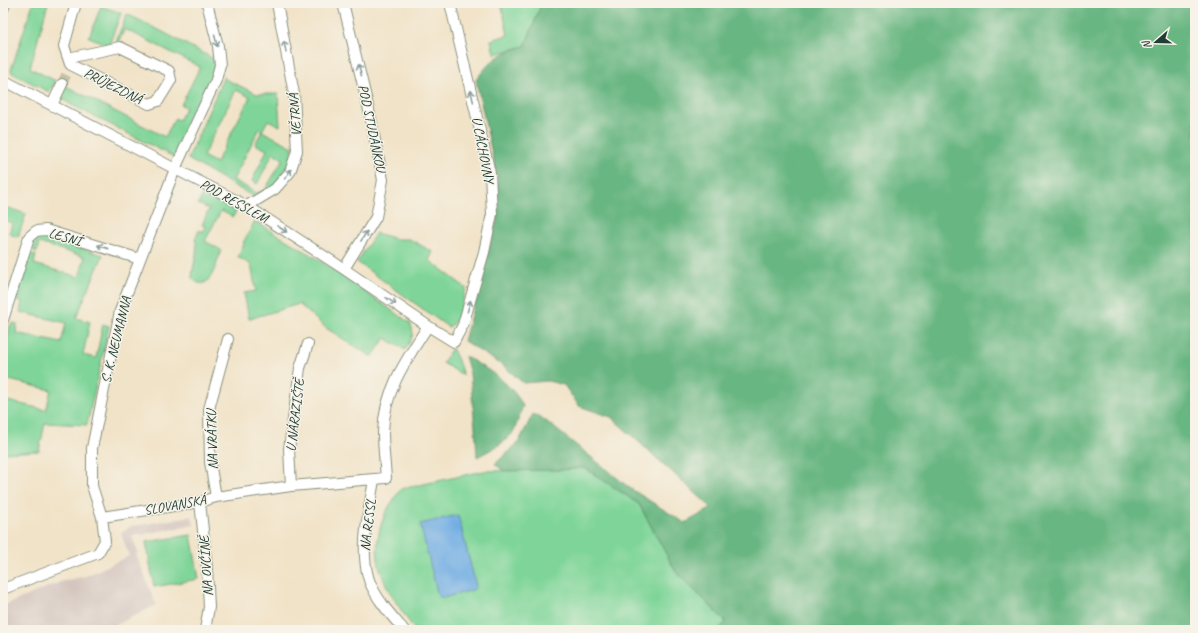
<svg xmlns="http://www.w3.org/2000/svg" width="1198" height="633" font-family="Caveat,sans-serif">
  <style>
    .industrial { fill: #cfc0ba }
    .green { fill: #7fd599; stroke: #4f8966; fill-rule: evenodd }
    .forest { fill: #67b681; stroke: #437a5a }
    .water { fill: #71ade3; stroke: #48758c }
    .lines { fill: none; stroke-linecap: round; stroke-linejoin: round }
    .minor-tunnel { stroke: #c7c2aa; stroke-width: 10; stroke-dasharray: 10 5; stroke-linecap: butt }
    .minor-casing { stroke: #88907e; stroke-width: 12 }
    .tertiary-casing { stroke: #88907e; stroke-width: 14 }
    .minor { stroke: #fff; stroke-width: 10 }
    .tertiary { stroke: #fff; stroke-width: 12 }
    .oneway { stroke: #8f9e9a }
    .labels { text-anchor: middle; dominant-baseline: central; stroke-width: 3; stroke-linejoin: round; paint-order: stroke }
    .street-label { font-size: 14px; fill: #1f3d34; stroke: #f7f3e8 }
  </style>
  <rect width="100%" height="100%" fill="#f7f3e8"/>
  <filter id="ink" filterUnits="userSpaceOnUse"><feTurbulence type="fractalNoise" baseFrequency=".025" numOctaves="2"/><feDisplacementMap in="SourceGraphic" scale="8" xChannelSelector="R" yChannelSelector="G"/><feConvolveMatrix kernelMatrix="1 2 1 2 8 2 1 2 1" color-interpolation-filters="sRGB"/></filter>
  <filter id="wash" filterUnits="userSpaceOnUse"><feTurbulence type="fractalNoise" baseFrequency=".012" numOctaves="4" result="noise"/><feDisplacementMap in="SourceGraphic" scale="16" xChannelSelector="R" yChannelSelector="G"/><feGaussianBlur stdDeviation="0.9" result="paint"/><feColorMatrix in="noise" values="0 0 0 0 0 0 0 0 0 0 0 0 0 0 0 0 0 1.4 0 .05"/><feComposite in="paint" operator="in"/></filter>
  <g filter="url(#wash)">
    <rect width="100%" height="100%" fill="#f1e3c8"/>
    <path class="industrial" d="M 192,516 L 194,525 L 132,536 L 138,553 L 136,554 L 156,605 L 106,630 L 3,630 L 3,606 L 60,582 L 86,576 L 129,556 L 121,533 L 129,527 Z"/>
    <path class="green" d="M 33,3 L 48,3 L 30,68 L 56,81 L 49,92 L 12,73 L 11,70 Z
      M 501,3 L 542,3 L 525,46 L 494,54 L 491,40 L 508,35 Z
      M 101,6 L 121,13 L 109,45 L 89,37 Z
      M 127,14 L 163,32 L 216,60 L 208,90 L 176,158 L 68,103 L 61,97 L 66,86 L 165,137 L 175,118 L 179,120 L 186,107 L 181,105 L 200,67 L 125,29 L 118,42 L 116,41 Z
      M 224,76 L 225,79 L 257,94 L 278,94 L 280,126 L 268,120 L 262,131 L 293,147 L 290,163 L 275,186 L 254,197 L 188,159 ZM 236,90 L 250,97 L 216,163 L 203,156 ZM 259,129 L 262,131 L 255,144 L 267,150 L 252,181 L 257,184 L 273,153 L 283,159 L 265,190 L 257,193 L 233,180 Z
      M 203,194 L 236,211 L 233,217 L 221,211 L 205,241 L 221,250 C 217,262 209,297 192,278 C 192,266 200,250 195,239 L 199,230 L 203,232 L 205,226 L 202,225 L 209,209 L 198,204 Z
      M 3,206 L 26,214 L 18,237 L 9,234 L 12,223 L 3,220 Z
      M 255,221 L 316,258 L 410,323 C 416,335 411,340 405,350 L 385,338 L 372,357 L 326,328 L 299,304 L 249,319 L 244,293 L 256,291 L 251,265 L 238,257 L 244,244 L 243,243 Z
      M 376,233 L 396,239 L 409,239 L 433,252 L 429,260 L 466,288 C 463,298 459,324 448,327 L 357,262 Z
      M 38,237 L 44,237 L 103,255 L 76,318 L 90,322 L 83,355 L 96,358 L 103,324 L 109,326 L 87,425 L 45,423 L 39,451 L 3,453 L 3,400 L 46,410 L 51,390 L 5,379 L 3,388 L 3,370 L 10,325 L 13,323 L 17,324 L 16,333 L 61,343 L 66,323 L 20,312 L 22,301 L 16,300 L 29,256 L 31,254 L 36,255 L 34,264 L 79,277 L 85,257 L 39,243 L 37,252 L 34,251 L 32,246 Z
      M 452,348 L 457,358 L 463,375 L 443,363 Z
      M 585,468 L 639,504 L 676,572 L 727,622 L 718,630 L 414,629 C 387,589 364,562 386,512 C 390,504 396,496 401,489 L 484,471 L 559,470 Z
      M 191,535 L 199,579 L 154,587 L 146,542 Z"/>
    <path class="forest" d="M 542,3 L 1195,3 L 1195,630 L 718,630 L 726,622 L 676,572 L 639,504 L 585,468 L 559,470 L 504,471 L 495,464 L 518,443 L 533,414 L 546,421 L 631,489 L 685,523 L 712,508 L 611,417 L 579,406 L 564,385 L 548,381 L 523,383 L 505,367 L 464,341 L 497,219 L 498,181 L 476,80 C 491,60 500,52 525,46 Z
      M 465,356 C 488,370 510,381 523,406 C 519,415 517,427 511,435 C 502,445 488,451 477,457 L 476,439 L 470,374 Z"/>
    <path class="water" d="M 458,515 L 476,586 L 473,590 L 443,598 L 438,596 L 420,524 Z"/>
  </g>
  <g filter="url(#ink)">
    <g class="lines">
      <path class="minor-tunnel" d="M 62,84 L 68,71"/>
      <defs>
        <path id="minor" d="M 343,3 L 369,110 L 383,180 L 376,217 L 344,269
          M 68,58 L 120,47 L 169,71 L 171,80 L 158,101 L 149,104 L 71,65
          M 70,64 L 64,46 L 76,3
          M 3,80 L 247,206 L 344,269 L 428,326 L 454,342 L 463,325 L 484,252 L 492,214 L 490,173 L 450,3
          M 52,105 L 62,84
          M 247,206 L 275,189 L 290,172 L 297,151 L 294,94 L 277,3
          M 3,320 L 29,237 L 36,231 L 46,230 L 140,259
          M 374,480 C 369,511 359,549 369,580 C 376,599 391,615 404,630
          M 291,486 L 289,449 L 300,368 L 308,344
          M 216,497 L 210,462 L 209,409 L 228,339
          M 200,502 L 207,568 L 209,607 L 205,630
          M 102,517 L 92,486 L 92,448 L 120,311 L 175,169 L 216,80 L 220,65 L 218,46 L 207,3
          M 3,589 L 98,553 L 105,541 L 102,517 L 200,502 L 216,497 L 291,486 L 386,478 C 385,463 383,448 383,432 C 384,391 406,360 428,326"/>
        <path id="tertiary" d="M 3,7 L 4,3"/>
      </defs>
      <use href="#minor" class="minor-casing"/>
      <use href="#tertiary" class="tertiary-casing"/>
      <use href="#minor" class="minor"/>
      <use href="#tertiary" class="tertiary"/>
    </g>
    <defs><path id="oneway-shaft" d="M-6 0H5M1.5-3L5.5 0L1.5 3" fill="none" stroke-width="1.6" stroke-linecap="round" stroke-linejoin="round"/></defs>
    <g class="oneway">
      <use href="#oneway-shaft" transform="translate(216 41) rotate(76)"/>
      <use href="#oneway-shaft" transform="translate(285 47) rotate(-100)"/>
      <use href="#oneway-shaft" transform="translate(360 70) rotate(-104)"/>
      <use href="#oneway-shaft" transform="translate(472 96) rotate(-103)"/>
      <use href="#oneway-shaft" transform="translate(288 174) rotate(-55)"/>
      <use href="#oneway-shaft" transform="translate(282 229) rotate(33)"/>
      <use href="#oneway-shaft" transform="translate(364 236) rotate(-58)"/>
      <use href="#oneway-shaft" transform="translate(103 247) rotate(-163)"/>
      <use href="#oneway-shaft" transform="translate(391 301) rotate(34)"/>
      <use href="#oneway-shaft" transform="translate(469 306) rotate(-74)"/>
    </g>
  </g>
  <g class="labels">
    <g class="street-label">
      <text transform="translate(113 86) rotate(27)">PRŮJEZDNÁ</text>
      <text transform="translate(295 115) rotate(-94)">VĚTRNÁ</text>
      <text transform="translate(372 128) rotate(78)">POD STUDÁNKOU</text>
      <text transform="translate(483 150) rotate(79)">U CÁCHOVNY</text>
      <text transform="translate(234 201) rotate(29)">POD RESSLEM</text>
      <text transform="translate(65 237) rotate(16)">LESNÍ</text>
      <text transform="translate(116 340) rotate(-76)">S. K. NEUMANNA</text>
      <text transform="translate(295 415) rotate(-83)">U NÁRAZIŠTĚ</text>
      <text transform="translate(212 440) rotate(-92)">NA VRÁTKU</text>
      <text transform="translate(175 505) rotate(-10)">SLOVANSKÁ</text>
      <text transform="translate(368 525) rotate(-83)">NA RESSL</text>
      <text transform="translate(206 566) rotate(-94)">NA OVČÍNĚ</text>
    </g>
  </g>
  <rect width="1198" height="633" fill="none" stroke="#f7f3e8" stroke-width="16"/>
  <g transform="translate(1156 42) rotate(250)" stroke="#f7f3e8" stroke-width="3" paint-order="stroke">
  <path d="M0-3L7 15L0 10L-7 15Z" fill="#1f3d34"/>
  <text y="-6" font-size="11" font-weight="bold" text-anchor="middle" fill="#1f3d34">N</text>
  </g>
</svg>
